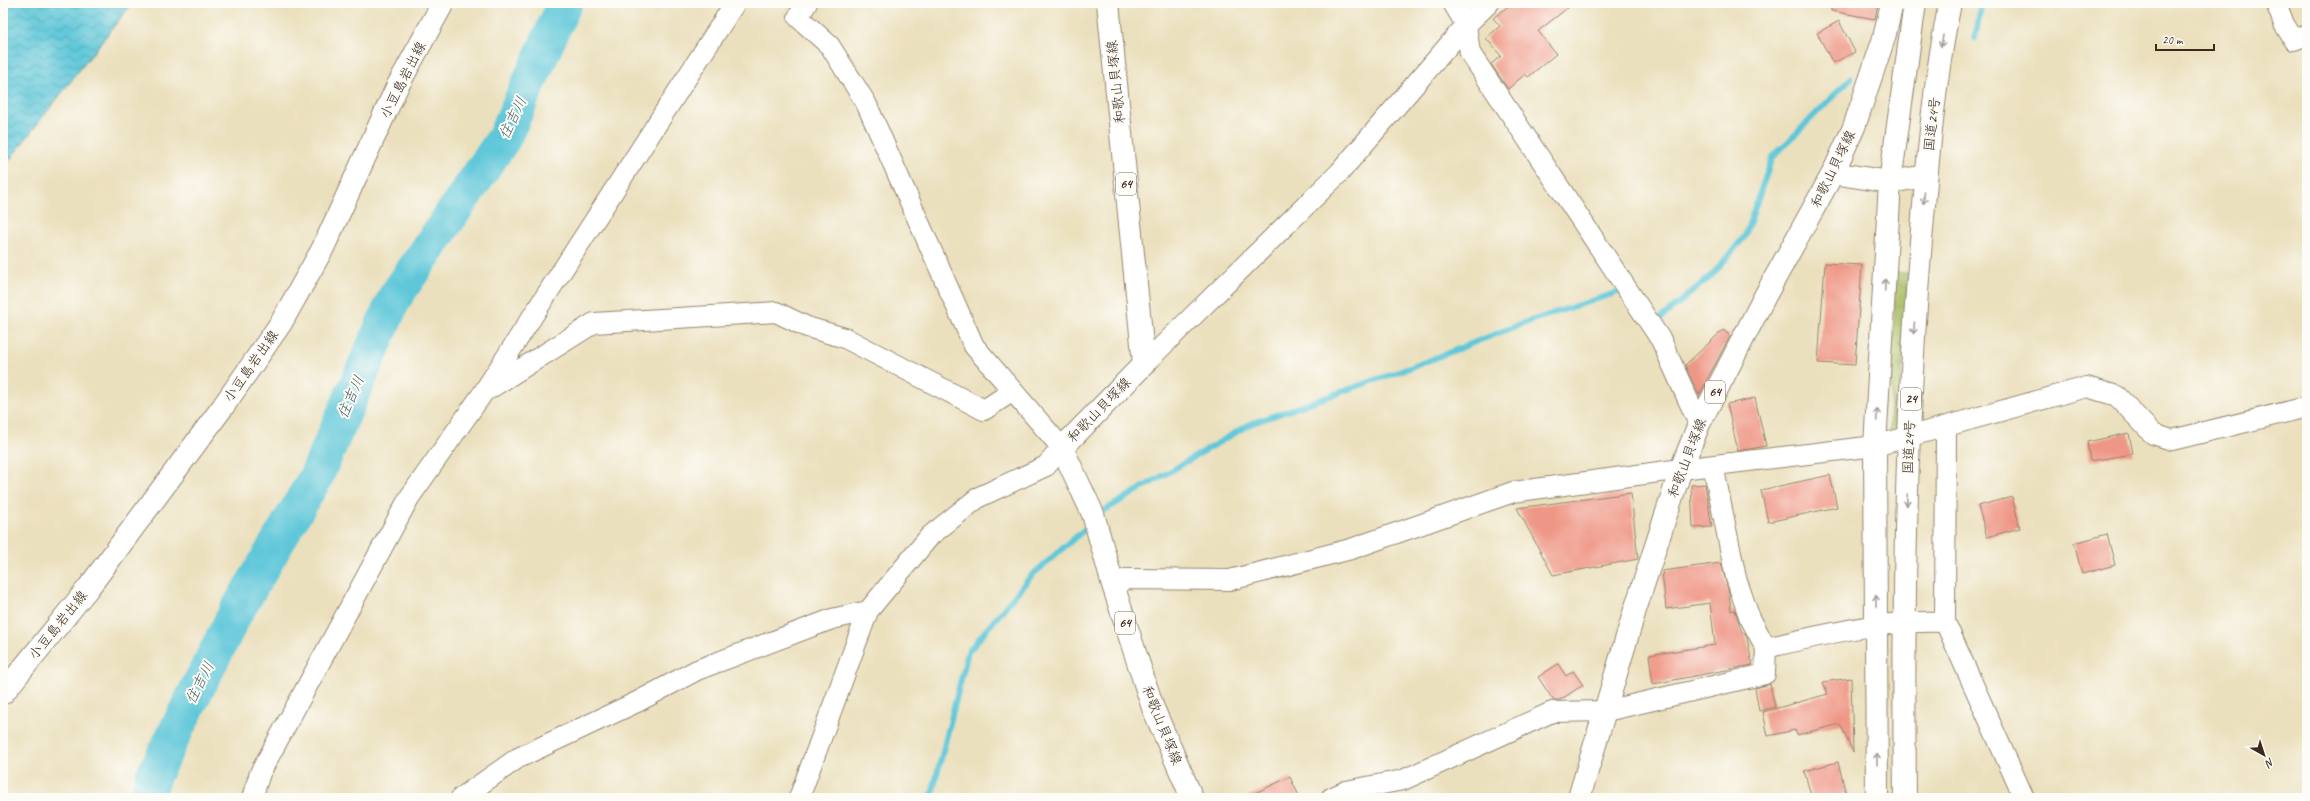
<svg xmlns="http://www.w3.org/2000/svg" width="2310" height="801" font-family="Caveat,'Klee One',sans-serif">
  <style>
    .park { fill: url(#park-tufts); stroke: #727440 }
    .water { fill: url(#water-waves); stroke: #4c787c }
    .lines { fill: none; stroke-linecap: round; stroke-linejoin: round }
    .stream { stroke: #5ec7d9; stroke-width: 6 }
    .river { stroke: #5ec7d9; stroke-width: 35 }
    .building { fill: #ef9786 }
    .minor-casing { stroke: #93856e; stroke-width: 22 }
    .major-casing { stroke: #93856e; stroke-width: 24 }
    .highway-casing { stroke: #93856e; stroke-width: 24 }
    .minor { stroke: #fff; stroke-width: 20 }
    .major { stroke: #fff; stroke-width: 22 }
    .highway { stroke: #fff; stroke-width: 22 }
    .oneway { stroke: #a79f9a }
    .labels { text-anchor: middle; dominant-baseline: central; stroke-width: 4; stroke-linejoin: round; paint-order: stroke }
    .shield { fill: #fdfcf7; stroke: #75695f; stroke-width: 1 }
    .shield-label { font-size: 13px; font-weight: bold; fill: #3b2a1e }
    .street-label { font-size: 14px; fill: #3b2a1e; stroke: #fdfcf7 }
    .water-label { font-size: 15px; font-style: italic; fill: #47615f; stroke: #fdfcf7 }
  </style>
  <defs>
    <pattern id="park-tufts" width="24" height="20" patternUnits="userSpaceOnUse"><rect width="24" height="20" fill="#a8be62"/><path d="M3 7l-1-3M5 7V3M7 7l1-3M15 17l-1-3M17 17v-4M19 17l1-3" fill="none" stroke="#8a9b50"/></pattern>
    <pattern id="water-waves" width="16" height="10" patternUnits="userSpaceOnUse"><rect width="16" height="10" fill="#5ec7d9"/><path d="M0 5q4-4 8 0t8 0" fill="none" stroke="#4fa2af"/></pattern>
  </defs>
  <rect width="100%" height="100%" fill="#fdfcf7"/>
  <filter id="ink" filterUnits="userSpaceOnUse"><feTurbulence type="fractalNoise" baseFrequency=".025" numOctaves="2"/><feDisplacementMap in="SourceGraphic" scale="8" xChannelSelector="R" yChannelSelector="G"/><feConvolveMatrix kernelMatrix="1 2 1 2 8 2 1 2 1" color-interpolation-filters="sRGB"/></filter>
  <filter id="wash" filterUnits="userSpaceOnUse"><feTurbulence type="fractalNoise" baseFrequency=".012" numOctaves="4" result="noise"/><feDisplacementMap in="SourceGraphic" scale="16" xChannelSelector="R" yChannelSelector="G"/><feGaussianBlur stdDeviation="0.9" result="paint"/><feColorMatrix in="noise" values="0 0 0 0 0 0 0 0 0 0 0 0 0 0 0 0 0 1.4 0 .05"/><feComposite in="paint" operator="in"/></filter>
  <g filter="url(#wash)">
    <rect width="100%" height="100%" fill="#ebe0bd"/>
    <path class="park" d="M 1896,273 L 1908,273 L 1898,434 L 1890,433 Z"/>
    <path class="water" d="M 3,3 L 132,3 L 3,168 Z"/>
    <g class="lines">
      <path class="stream" d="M 1975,38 L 1982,3
        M 1653,325 L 1713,274 L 1745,236 L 1772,158 L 1851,78
        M 1105,510 L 1250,424 L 1415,366 L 1521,324 L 1621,291 L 1623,294
        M 931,798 L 968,652 L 1031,576 L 1086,528"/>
      <path class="river" d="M 148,798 L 153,776 L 235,614 L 316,477 L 395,297 L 504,138 L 565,3"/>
    </g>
    <g id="blocks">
      <path class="building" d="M 1512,3 L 1574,3 L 1538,31 L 1556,54 L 1528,77 L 1525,74 L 1508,89 L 1491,64 L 1501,56 L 1486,38 L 1500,26 L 1493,18 Z
        M 1831,3 L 1878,3 L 1875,19 L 1831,11 Z
        M 1839,21 L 1855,52 L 1833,63 L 1817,33 Z
        M 1825,263 L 1862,265 L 1855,365 L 1818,363 Z
        M 1723,330 L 1730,336 L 1699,395 L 1685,365 Z
        M 1755,398 L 1766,446 L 1738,451 L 1727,404 Z
        M 2129,433 L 2133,454 L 2090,461 L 2087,442 Z
        M 1830,475 L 1837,507 L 1768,522 L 1761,490 Z
        M 1705,484 L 1712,527 L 1693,528 L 1691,485 Z
        M 1631,493 L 1638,559 L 1553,575 L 1517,508 Z
        M 2012,497 L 2020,528 L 1987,537 L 1978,506 Z
        M 2107,534 L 2115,565 L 2082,574 L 2074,543 Z
        M 1721,563 L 1729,593 L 1731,611 L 1735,610 L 1742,633 L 1745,633 L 1747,637 L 1752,665 L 1653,684 L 1649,655 L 1715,645 L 1710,603 L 1666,609 L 1662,571 Z
        M 1558,664 L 1566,676 L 1573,671 L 1583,685 L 1560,700 L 1553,700 L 1538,677 Z
        M 1851,678 L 1853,752 L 1840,724 L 1797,735 L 1795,730 L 1768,736 L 1763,712 L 1828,694 L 1823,682 Z
        M 1770,684 L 1775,707 L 1759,711 L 1755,688 Z
        M 1838,762 L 1846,793 L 1826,798 L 1812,798 L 1804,771 Z
        M 1290,777 L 1300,798 L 1244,798 Z"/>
    </g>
  </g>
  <g filter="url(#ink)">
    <use href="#blocks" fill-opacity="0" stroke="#93856e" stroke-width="1"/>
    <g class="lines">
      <defs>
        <path id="minor" d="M 1453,3 L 1466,25 L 1470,53 L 1661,340 L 1699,424
          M 2276,3 L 2284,24 L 2294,40 L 2307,35
          M 1144,364 L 1339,173 L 1466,25 L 1489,3
          M 489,389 L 594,323 L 776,312 L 807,327 L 845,338 L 984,410 L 1013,391
          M 1713,465 L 1736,578 L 1749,616 L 1766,648
          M 1113,585 L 1126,579 L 1230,580 L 1351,549 L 1513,492 L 1681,469 L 1875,446 L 2087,387 L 2117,396 L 2153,434 L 2172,440 L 2303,408 L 2307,409
          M 1945,622 L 1946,426
          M 252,798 L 260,773 L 409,498 L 483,393 L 735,3
          M 461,798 L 518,758 L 639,701 L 697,670 L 832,619 L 868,611
          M 799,798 L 868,611 L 930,536 L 979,497 L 1046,466 L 1062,448 L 974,346 L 866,103 L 830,46 L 798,17 L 807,3
          M 1331,798 L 1346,791 L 1403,780 L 1552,712 L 1606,711 L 1765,674 L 1766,648 C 1825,634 1885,619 1945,622 L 2024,798"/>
        <path id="major" d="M 1108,3 L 1144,364 L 1062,448 L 1093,514 L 1113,585 L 1153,708 L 1192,798
          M 1833,173 L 1890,182 L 1926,176
          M 3,693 L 89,587 L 222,408 L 281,323 L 323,248 L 397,87 L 443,3
          M 1579,798 L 1635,610 L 1681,469 L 1699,424 L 1765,296 L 1833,173 L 1854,127 L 1884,38 L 1892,3"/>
        <path id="highway" d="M 1877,798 L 1875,446 L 1890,182 L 1915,3
          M 1905,798 C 1903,616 1905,435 1920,253 C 1927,170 1933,85 1950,3"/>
      </defs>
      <use href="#minor" class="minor-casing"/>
      <use href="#major" class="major-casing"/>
      <use href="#highway" class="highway-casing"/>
      <use href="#minor" class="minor"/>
      <use href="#major" class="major"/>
      <use href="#highway" class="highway"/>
    </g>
    <defs><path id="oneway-shaft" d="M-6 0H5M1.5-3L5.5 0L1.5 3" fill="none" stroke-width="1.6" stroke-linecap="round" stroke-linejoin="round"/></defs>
    <g class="oneway">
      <use href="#oneway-shaft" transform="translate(1942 41) rotate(100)"/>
      <use href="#oneway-shaft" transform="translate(1924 198) rotate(95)"/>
      <use href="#oneway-shaft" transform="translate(1885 285) rotate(-87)"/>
      <use href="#oneway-shaft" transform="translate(1914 328) rotate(95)"/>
      <use href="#oneway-shaft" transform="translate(1877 415) rotate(-87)"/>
      <use href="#oneway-shaft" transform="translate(1907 500) rotate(92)"/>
      <use href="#oneway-shaft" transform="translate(1876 601) rotate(-90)"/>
      <use href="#oneway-shaft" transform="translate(1877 759) rotate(-90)"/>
    </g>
  </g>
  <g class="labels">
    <g class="shield">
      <rect x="1116" y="173" width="20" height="22" rx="3"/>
      <rect x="1705" y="381" width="20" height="22" rx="3"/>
      <rect x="1901" y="388" width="20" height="22" rx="3"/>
      <rect x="1115" y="612" width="20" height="22" rx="3"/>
    </g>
    <g class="shield-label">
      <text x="1126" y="184">64</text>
      <text x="1715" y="392">64</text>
      <text x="1911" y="399">24</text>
      <text x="1125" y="623">64</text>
    </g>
    <g class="street-label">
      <text transform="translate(403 80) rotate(-63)">小豆島岩出線</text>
      <text transform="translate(1116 82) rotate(-96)">和歌山貝塚線</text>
      <text transform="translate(1932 124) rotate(-83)">国道24号</text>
      <text transform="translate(1833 169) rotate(-64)">和歌山貝塚線</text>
      <text transform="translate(251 366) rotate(-55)">小豆島岩出線</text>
      <text transform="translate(1099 410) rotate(-46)">和歌山貝塚線</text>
      <text transform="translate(1909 447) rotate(-88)">国道24号</text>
      <text transform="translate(1687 458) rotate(-69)">和歌山貝塚線</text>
      <text transform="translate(58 625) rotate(-51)">小豆島岩出線</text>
      <text transform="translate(1162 725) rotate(68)">和歌山貝塚線</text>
    </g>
    <g class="water-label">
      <text transform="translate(513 118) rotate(-64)">住吉川</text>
      <text transform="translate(351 397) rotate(-66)">住吉川</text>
      <text transform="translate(200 683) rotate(-63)">住吉川</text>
    </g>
  </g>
  <rect width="2310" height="801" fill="none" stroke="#fdfcf7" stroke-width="16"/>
  <g transform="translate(2264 755) rotate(141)" stroke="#fdfcf7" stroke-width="3" paint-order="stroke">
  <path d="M0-3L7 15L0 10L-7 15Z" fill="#3b2a1e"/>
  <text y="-6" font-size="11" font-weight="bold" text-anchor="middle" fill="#3b2a1e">N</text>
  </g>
  <path d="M2156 44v6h58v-6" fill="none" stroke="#3b2a1e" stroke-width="2"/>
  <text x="2162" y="44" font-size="12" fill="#3b2a1e" stroke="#fdfcf7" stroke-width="3" paint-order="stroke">20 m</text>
</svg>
